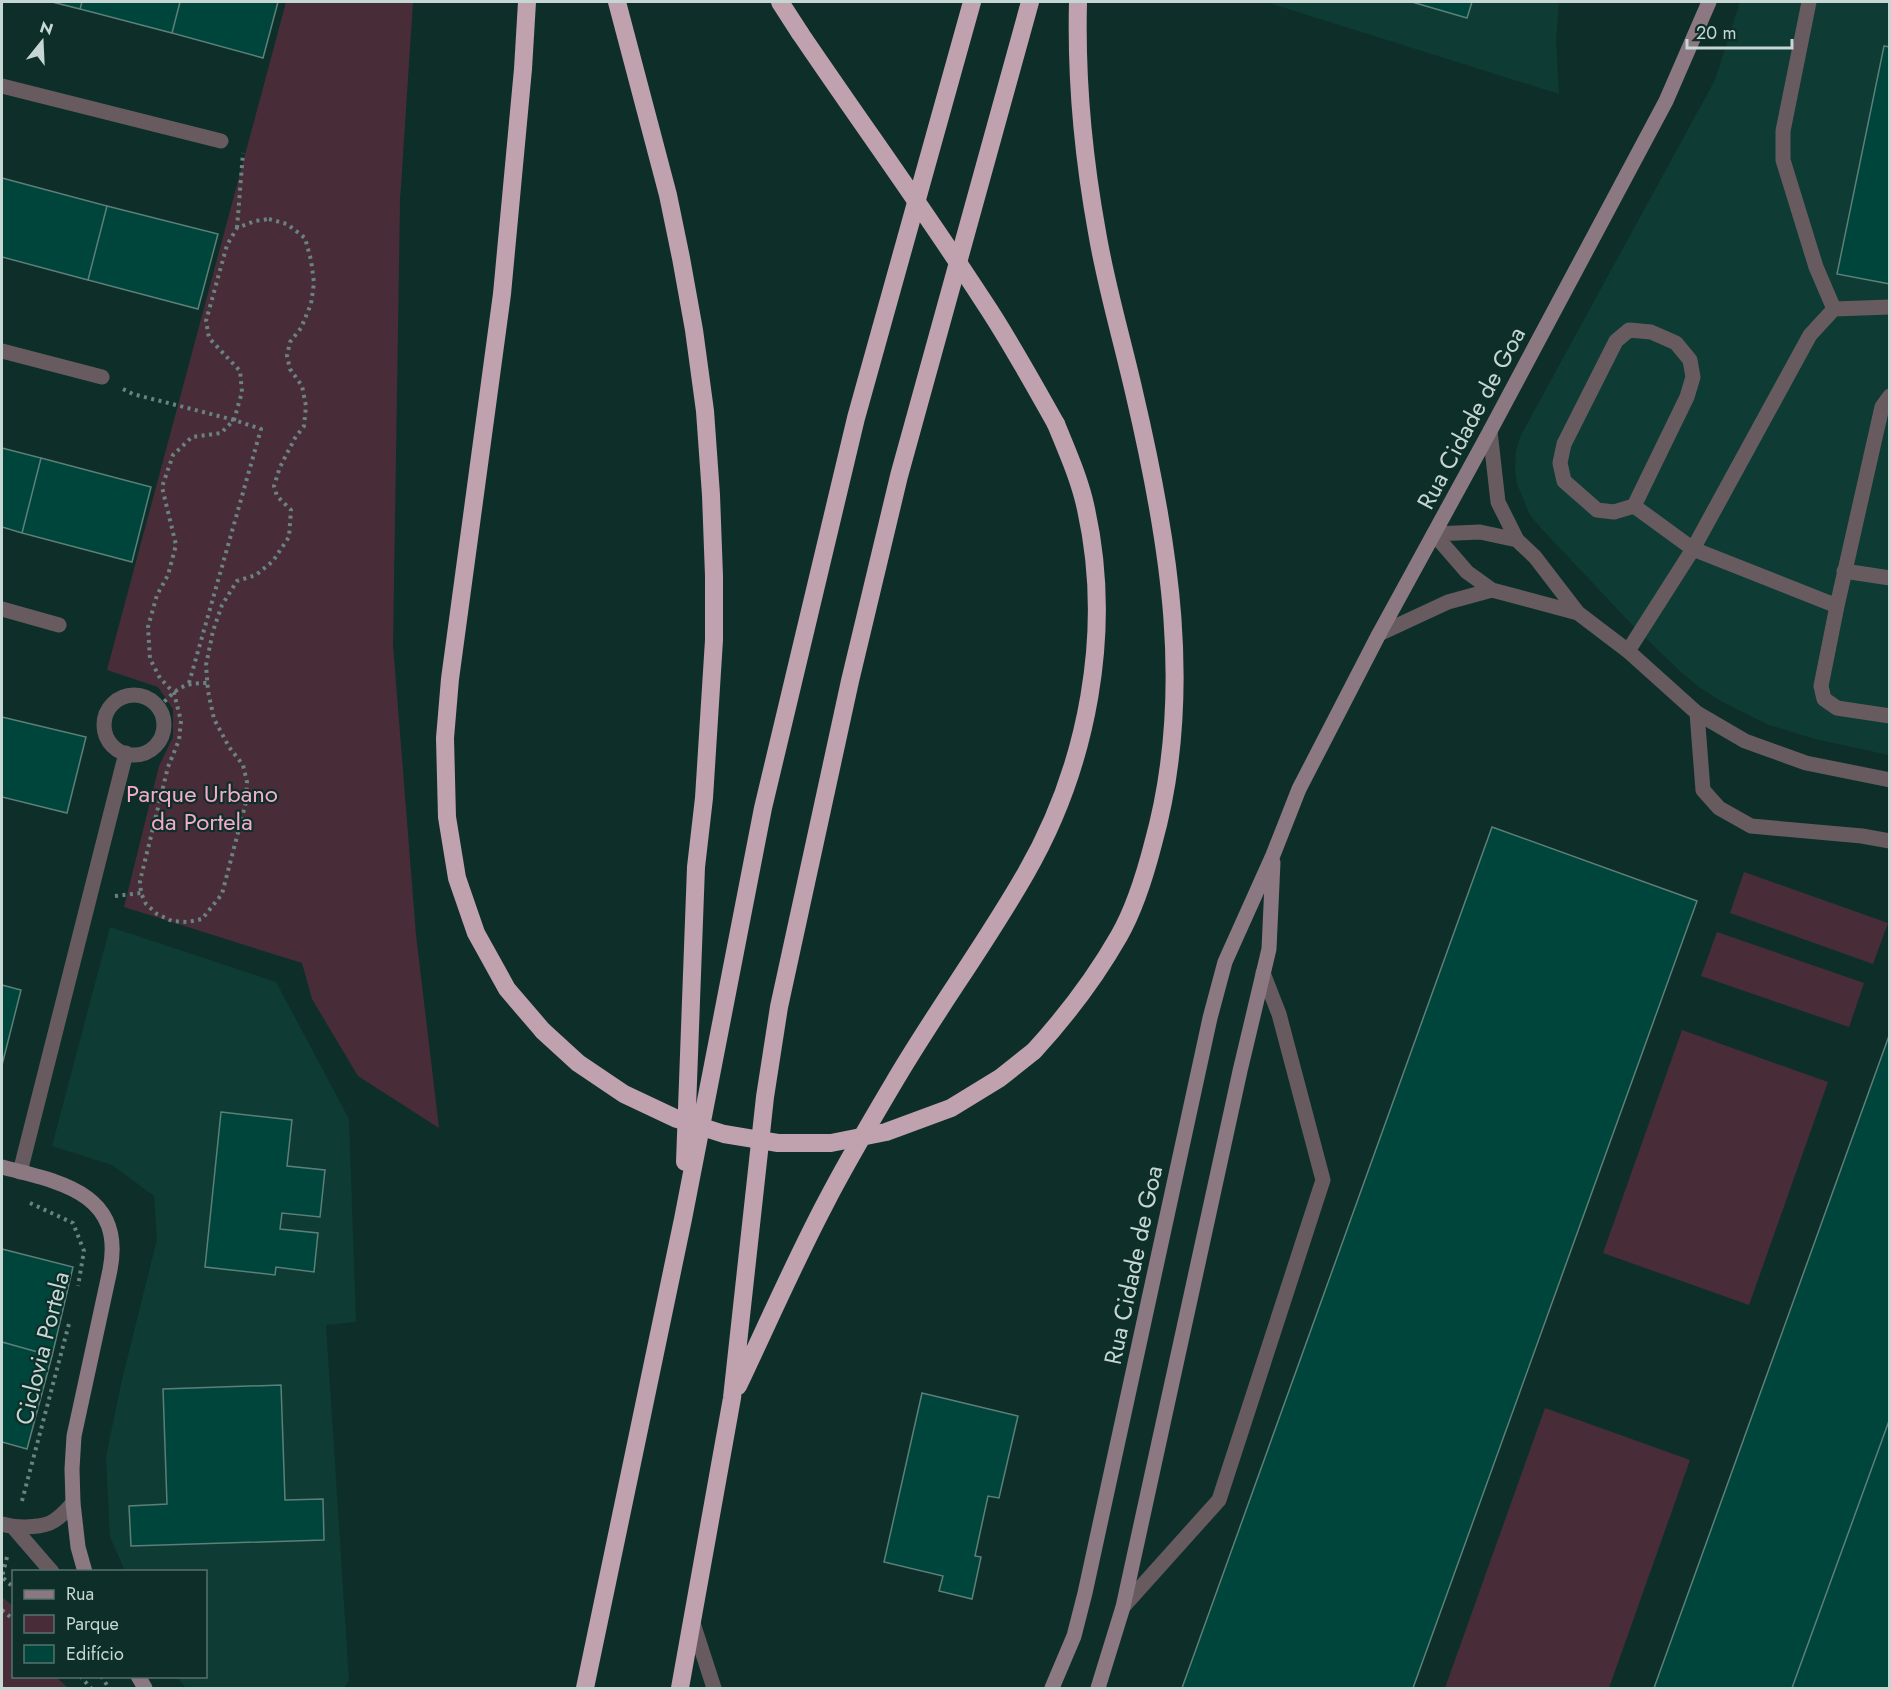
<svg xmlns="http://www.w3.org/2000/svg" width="1891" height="1690" font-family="Jost,sans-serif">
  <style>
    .built { fill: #0e3b34 }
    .green { fill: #482d39 }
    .building { fill: #00453c; stroke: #5d7f78; stroke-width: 1.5 }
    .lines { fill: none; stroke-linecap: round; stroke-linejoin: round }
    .path { stroke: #6a837e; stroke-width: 4; stroke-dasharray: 3 4.5; stroke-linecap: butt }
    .lane { stroke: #685b60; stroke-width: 15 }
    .street { stroke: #685b60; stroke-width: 15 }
    .secondary { stroke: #8c7880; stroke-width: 15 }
    .highway { stroke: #c0a1ae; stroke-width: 18 }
    .highway-bridge { stroke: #c0a1ae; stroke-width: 18 }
    .labels { text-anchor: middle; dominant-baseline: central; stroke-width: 4.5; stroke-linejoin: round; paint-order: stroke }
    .street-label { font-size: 24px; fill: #c6d7d3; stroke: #0e2f29 }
    .park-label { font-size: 24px; fill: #f5accc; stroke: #0e2f29 }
  </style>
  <rect width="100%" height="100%" fill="#0e2f29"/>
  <path class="built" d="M 1266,2 L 1559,2 L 1556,41 L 1559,94 Z
    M 1740,2 L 1889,2 L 1889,755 L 1815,739 L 1769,725 L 1721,701 L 1699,687 L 1679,670 L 1637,630 L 1541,528 L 1530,515 L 1517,484 L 1515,467 L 1516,451 L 1521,435 L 1715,80 Z
    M 110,927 L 276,982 L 349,1119 L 356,1322 L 326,1325 L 349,1680 L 344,1688 L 186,1688 L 177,1677 L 206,1676 L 206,1572 L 125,1571 L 110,1537 L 106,1457 L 121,1384 L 157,1239 L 154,1196 L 112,1165 L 52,1146 Z"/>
  <path class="green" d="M 286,2 L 413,2 L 400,200 L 393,645 L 416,935 L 439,1128 L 358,1076 L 312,999 L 302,963 L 124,907 L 159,766 L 173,737 L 173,709 L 158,687 L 107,670 Z
    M 1744,872 L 1888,923 L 1873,964 L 1730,913 Z
    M 1717,932 L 1864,983 L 1849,1027 L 1701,976 Z
    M 1682,1030 L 1828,1082 L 1749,1305 L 1603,1253 Z
    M 1545,1408 L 1690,1460 L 1609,1688 L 1445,1688 Z
    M 2,1597 L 13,1606 L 14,1676 L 56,1677 L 68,1688 L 2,1688 Z"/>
  <path class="building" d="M 52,2 L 82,2 L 80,9 Z
    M 82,2 L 180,2 L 172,33 L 80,9 Z
    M 180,2 L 278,2 L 263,58 L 172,33 Z
    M 1412,2 L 1472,2 L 1467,18 Z
    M 1884,46 L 1890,47 L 1890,284 L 1837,274 Z
    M 2,178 L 107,206 L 88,280 L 2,257 Z
    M 107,206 L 218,234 L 198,309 L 88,280 Z
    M 2,448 L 41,458 L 22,533 L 2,527 Z
    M 41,458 L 151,487 L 132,562 L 22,533 Z
    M 2,717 L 86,737 L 67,813 L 2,797 Z
    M 1492,827 L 1697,901 L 1413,1688 L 1182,1688 Z
    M 2,985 L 21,990 L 2,1065 Z
    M 1890,1033 L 1890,1688 L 1654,1688 Z
    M 221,1112 L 292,1120 L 287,1166 L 325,1170 L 320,1217 L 282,1213 L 280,1229 L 318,1233 L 314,1272 L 276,1267 L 275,1275 L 205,1267 Z
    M 2,1249 L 73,1267 L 52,1356 L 2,1342 Z
    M 2,1342 L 52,1356 L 27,1449 L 2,1442 Z
    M 281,1385 L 285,1500 L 323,1499 L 324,1540 L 131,1546 L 129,1506 L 167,1504 L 163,1389 Z
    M 922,1393 L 1018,1416 L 999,1498 L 988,1496 L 975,1556 L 981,1557 L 972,1599 L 939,1591 L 943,1576 L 884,1562 Z
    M 1890,1418 L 1890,1688 L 1792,1688 Z"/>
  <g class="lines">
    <path class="path" d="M 269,219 L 287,224 L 305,238 L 311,260 L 314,283 L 311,304 L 301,328 L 290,342 L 287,356 L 290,369 L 302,386 L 306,406 L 304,426 L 295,438 L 280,467 L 274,486 L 277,496 L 291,510 L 289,537 L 273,561 L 256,575 L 237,581 L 222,605 L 213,631 L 206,665 L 208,691 L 214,719 L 229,747 L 243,765 L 247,782 L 246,802 L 222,894 L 202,919 L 188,922 L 172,921 L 157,914 L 146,904 L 141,893 L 140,881 L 168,767 L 179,740 L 181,721 L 174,693 L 160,678 L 150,659 L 148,627 L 157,595 L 168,575 L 176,545 L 162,487 L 173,455 L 192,437 L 221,433 L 234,420 L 242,392 L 240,371 L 209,338 L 206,321 L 227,245 L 237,228 L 255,221 Z
      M 237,228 L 243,153
      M 123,389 L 133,394 L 234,420 L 261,429 L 189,683
      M 159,707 C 177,689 181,683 207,683
      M 115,896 L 141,893
      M 30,1203 L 73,1223 L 84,1251 L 78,1286
      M 22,1501 L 70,1320
      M 7,1557 L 2,1577 L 14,1588
      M 2,1610 L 14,1620
      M 80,1676 L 91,1688
      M 101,1676 L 109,1688"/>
    <path class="lane" d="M 1809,2 L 1783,131 L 1783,160 L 1816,267 L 1834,309
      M 2,86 L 221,141
      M 1634,506 L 1614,512 L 1597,510 L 1564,481 L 1560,463 L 1564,444 L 1616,341 L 1629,330 L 1651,332 L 1676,343 L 1690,360 L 1693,377 L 1687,397 L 1634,506 L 1693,549 L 1837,606 L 1821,686 L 1824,699 L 1837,708 L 1890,716
      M 1844,571 L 1890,578
      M 1837,606 L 1882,407 L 1890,396
      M 2,609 L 59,625
      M 1628,651 L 1693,549 L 1810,335 L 1834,309 L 1890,307
      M104 725a30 30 0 1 1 60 0a30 30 0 1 1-60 0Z
      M 20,1172 L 126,753
      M 1123,1607 L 1219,1500 L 1323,1180 L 1279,1014 L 1263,973
      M 692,1620 L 714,1688"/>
    <path class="street" d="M 2,351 L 102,377
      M 1490,431 L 1498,502 L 1517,540 L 1535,557 L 1578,613 L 1628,651 L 1697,713 L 1745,741 L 1806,763 L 1890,780
      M 1434,534 L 1480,532 L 1517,540
      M 1434,534 L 1467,572 L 1492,590
      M 1379,634 L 1448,602 L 1492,590 L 1578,613
      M 1697,713 L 1703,790 L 1719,808 L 1751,826 L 1862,836 L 1890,841
      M 2,1524 C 15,1528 37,1528 50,1523 C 59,1519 67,1510 73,1503
      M 14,1528 L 52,1572"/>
    <path class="secondary" d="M 2,1167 C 60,1182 125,1193 110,1270 L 74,1436 L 72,1469 L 73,1503 L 78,1547 L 85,1572
      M 138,1676 L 145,1688
      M 1052,1688 L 1074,1636 L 1085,1593 L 1210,1018 L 1225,962 L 1273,855 L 1299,789 L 1379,634 L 1490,431 L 1666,101 L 1709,2
      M 1098,1688 L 1123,1607 L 1240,1071 L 1269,949 L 1273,862"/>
    <path class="highway" d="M 527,2 L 523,69 L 502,294 L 450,679 L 445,738 L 447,817 L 457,878 L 476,933 L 507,989 L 543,1031
      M 617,2 L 668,195 L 681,258 L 694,330 L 705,411 L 711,495 L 714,576 L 714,640 L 704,798 L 696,867 L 685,1162
      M 780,2 L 800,33
      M 1034,1051 C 1066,1016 1095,978 1119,936 C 1135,908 1145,875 1153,844 C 1195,694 1169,541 1134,392 C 1122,339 1106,286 1097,232 C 1083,155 1076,79 1078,2
      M 738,1386 C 767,1325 794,1263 825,1204 C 846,1163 870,1123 893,1084 C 935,1012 985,945 1026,873 C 1088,765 1113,631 1086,509 C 1080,480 1067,451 1056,424
      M 585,1688 L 683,1219 L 763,808 L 856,418 L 972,2
      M 680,1688 L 732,1398 L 765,1097 L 779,1007 L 850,681 L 899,476 L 1030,2"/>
    <path class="highway-bridge" d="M 800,33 C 861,123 925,211 984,302 C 1010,341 1033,383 1056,424
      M 543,1031 L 578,1063 L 624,1094 L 677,1119 L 724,1134 L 778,1143 L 831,1143 L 886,1132 L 951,1108 L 1000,1078 L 1034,1051"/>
  </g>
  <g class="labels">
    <g class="street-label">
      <text transform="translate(1471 418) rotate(-62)">Rua Cidade de Goa</text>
      <text transform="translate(1133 1265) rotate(-78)">Rua Cidade de Goa</text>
      <text transform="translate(42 1348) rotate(-76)">Ciclovia Portela</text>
    </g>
    <g class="park-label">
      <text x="202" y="793">Parque Urbano<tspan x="202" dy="28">da Portela</tspan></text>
    </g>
  </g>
  <rect width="1891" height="1690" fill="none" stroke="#c6d7d3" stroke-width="6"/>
  <rect x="12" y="1570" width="195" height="108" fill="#0e2f29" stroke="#58726d" stroke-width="1.5"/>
  <rect x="24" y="1590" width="30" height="9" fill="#8c7880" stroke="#58726d" stroke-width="1.5"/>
  <text x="66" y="1600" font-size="18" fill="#c6d7d3">Rua</text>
  <rect x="24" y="1615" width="30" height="18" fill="#482d39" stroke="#58726d" stroke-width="1.5"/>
  <text x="66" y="1630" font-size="18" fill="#c6d7d3">Parque</text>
  <rect x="24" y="1645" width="30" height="18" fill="#00453c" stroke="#58726d" stroke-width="1.5"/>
  <text x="66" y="1660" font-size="18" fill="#c6d7d3">Edifício</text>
  <g transform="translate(42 42) rotate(18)" stroke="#0e2f29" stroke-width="4.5" paint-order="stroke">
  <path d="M0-4.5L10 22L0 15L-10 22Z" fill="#c6d7d3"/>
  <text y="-9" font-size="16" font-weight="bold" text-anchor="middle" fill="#c6d7d3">N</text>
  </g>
  <path d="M1687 39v9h105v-9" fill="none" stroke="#c6d7d3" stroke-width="3"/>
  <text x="1696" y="39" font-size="18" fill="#c6d7d3" stroke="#0e2f29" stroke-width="4.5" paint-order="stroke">20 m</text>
</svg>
